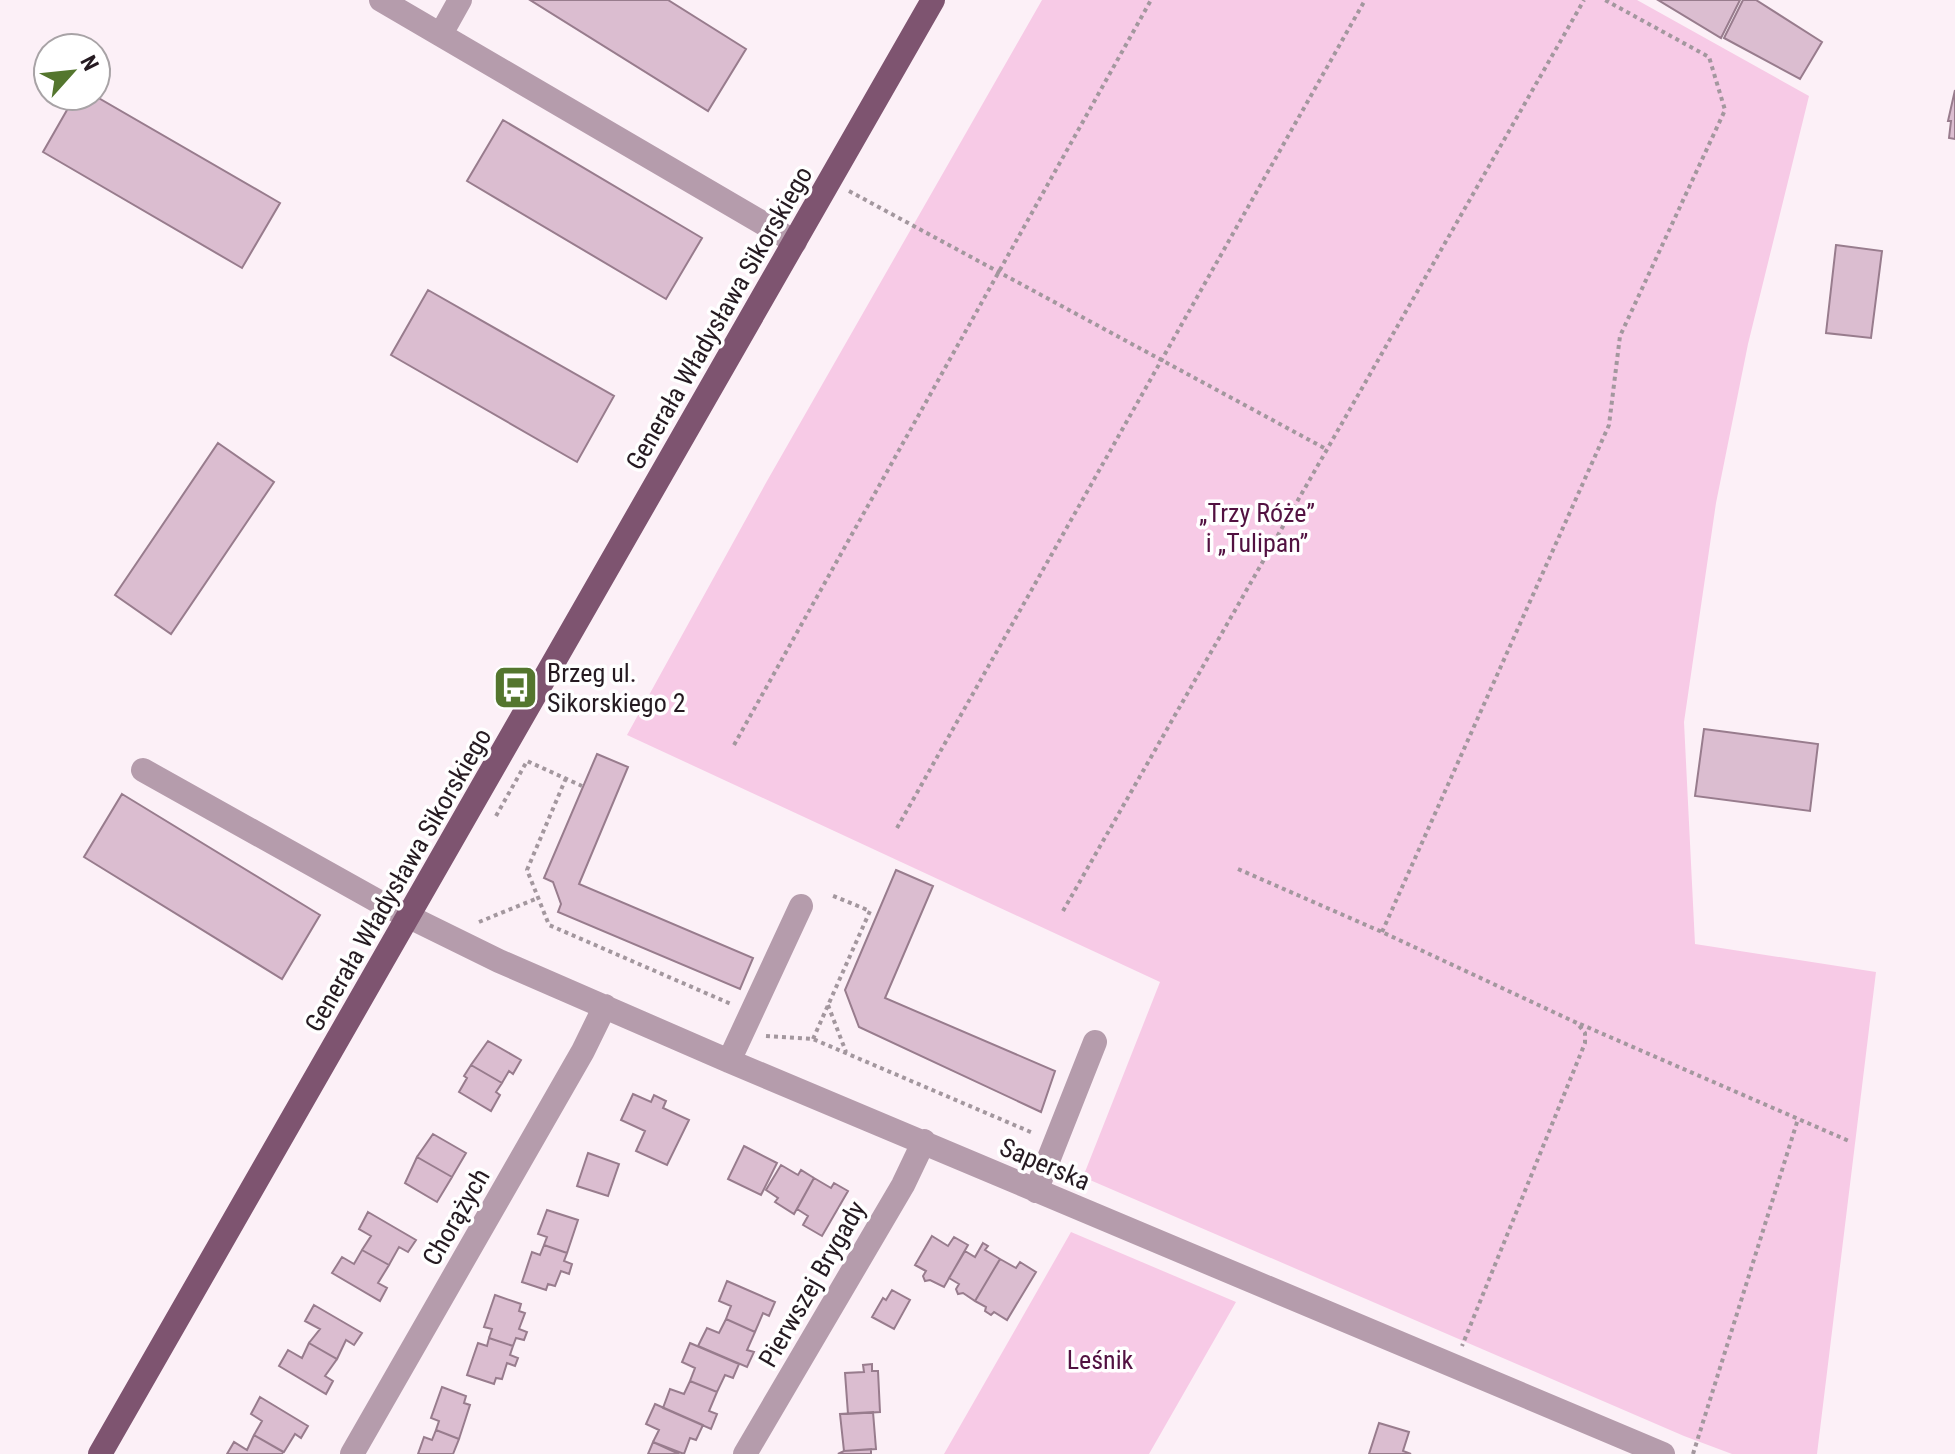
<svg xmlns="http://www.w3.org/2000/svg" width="1955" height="1454" font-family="'Roboto Condensed',sans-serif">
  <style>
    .green { fill: #f7cae6 }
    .building { fill: #dbbdd0; stroke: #987c8d; stroke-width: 2 }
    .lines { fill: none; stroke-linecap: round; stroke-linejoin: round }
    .path { stroke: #a3979e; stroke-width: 4; stroke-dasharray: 4 4; stroke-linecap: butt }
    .minor { stroke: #b59cac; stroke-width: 24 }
    .major { stroke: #7e5470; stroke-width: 24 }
    .labels { text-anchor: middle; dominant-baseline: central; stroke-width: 7; stroke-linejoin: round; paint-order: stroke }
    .street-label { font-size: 26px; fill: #251a21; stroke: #fff }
    .park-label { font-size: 26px; fill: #521141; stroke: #fff }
    .poi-label { font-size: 26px; fill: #251a21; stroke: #fff; text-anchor: start }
  </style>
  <rect width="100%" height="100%" fill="#fcf0f7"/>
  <path class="green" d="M 1042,0 L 1637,0 L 1809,96 L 1748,344 L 1716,503 L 1684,722 L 1695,944 L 1876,972 L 1817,1454 L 1732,1454 L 1684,1436 L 1083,1177 L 1160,982 L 627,735 L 767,481 Z
    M 1071,1232 L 1236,1302 L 1149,1454 L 944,1454 Z"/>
  <path class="building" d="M 530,0 L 668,0 L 746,49 L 708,111 Z
    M 1658,0 L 1740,0 L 1721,38 Z
    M 1743,0 L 1756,0 L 1822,42 L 1800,79 L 1724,38 Z
    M 1955,90 L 1955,139 L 1949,138 L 1951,121 L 1948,121 Z
    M 75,96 L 95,96 L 280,203 L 242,268 L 43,152 Z
    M 503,120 L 702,238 L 666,299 L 467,181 Z
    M 1836,245 L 1882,251 L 1871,338 L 1826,333 Z
    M 428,290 L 614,396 L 577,462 L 391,355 Z
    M 218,443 L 274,482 L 171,634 L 115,595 Z
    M 1704,729 L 1818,744 L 1810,811 L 1695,796 Z
    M 597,754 L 628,767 L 579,884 L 753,958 L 740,989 L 558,912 L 561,904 L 553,882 L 544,878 Z
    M 122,794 L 320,915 L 282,979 L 84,857 Z
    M 896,870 L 933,886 L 885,998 L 1055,1071 L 1041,1112 L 859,1027 L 845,990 Z
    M 488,1041 L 521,1060 L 513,1074 L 509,1071 L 502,1083 L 471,1065 Z
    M 471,1065 L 502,1083 L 496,1092 L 500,1095 L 491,1111 L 459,1092 L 467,1078 L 464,1076 Z
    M 633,1094 L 651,1102 L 654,1095 L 666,1101 L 663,1108 L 689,1120 L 667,1165 L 636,1151 L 645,1131 L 621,1120 Z
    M 433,1134 L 466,1153 L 452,1177 L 417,1157 Z
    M 744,1146 L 777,1163 L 761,1195 L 728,1179 Z
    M 588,1153 L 619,1164 L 608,1196 L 577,1186 Z
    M 417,1157 L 452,1177 L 437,1202 L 405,1183 Z
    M 781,1165 L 798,1175 L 801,1170 L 814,1178 L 794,1214 L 775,1202 L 778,1198 L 766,1190 Z
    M 814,1178 L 831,1188 L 834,1183 L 848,1191 L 822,1236 L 803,1225 L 808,1216 L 797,1209 Z
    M 547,1210 L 578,1220 L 567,1253 L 544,1245 L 547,1237 L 538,1234 Z
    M 368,1212 L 416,1240 L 408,1252 L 399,1247 L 389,1265 L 362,1250 L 371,1236 L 359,1229 Z
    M 932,1236 L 948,1246 L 954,1237 L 968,1245 L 944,1287 L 930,1280 L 925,1281 L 923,1276 L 926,1271 L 915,1265 Z
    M 983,1243 L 988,1246 L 985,1250 L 1000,1259 L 975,1301 L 963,1293 L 958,1294 L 956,1289 L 959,1284 L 949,1278 L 965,1251 L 975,1257 Z
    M 544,1245 L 567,1253 L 564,1261 L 572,1264 L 569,1274 L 561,1271 L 555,1286 L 548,1284 L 546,1290 L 522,1282 L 532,1252 L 540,1255 Z
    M 362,1250 L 389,1265 L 378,1283 L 387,1288 L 380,1301 L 332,1273 L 342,1257 L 354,1264 Z
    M 1000,1259 L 1016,1268 L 1020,1262 L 1036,1272 L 1007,1320 L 994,1312 L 991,1315 L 985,1311 L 986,1307 L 975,1301 Z
    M 727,1281 L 775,1302 L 769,1316 L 763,1313 L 755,1332 L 726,1319 L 731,1306 L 719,1301 Z
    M 892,1290 L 910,1300 L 894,1329 L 872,1317 L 883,1298 L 886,1300 Z
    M 495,1295 L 521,1304 L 519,1311 L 525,1313 L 519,1329 L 527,1332 L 524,1340 L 516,1338 L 513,1346 L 489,1338 L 492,1329 L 484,1327 Z
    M 314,1305 L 362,1333 L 354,1345 L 346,1340 L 337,1359 L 309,1343 L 320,1329 L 305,1321 Z
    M 726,1319 L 755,1332 L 747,1350 L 754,1352 L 747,1367 L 698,1346 L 707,1328 L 719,1333 Z
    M 489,1338 L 513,1346 L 510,1355 L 518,1358 L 515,1366 L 507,1363 L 502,1379 L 496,1378 L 494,1384 L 467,1375 L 478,1343 L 487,1346 Z
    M 309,1343 L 337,1359 L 325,1376 L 333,1381 L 326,1394 L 279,1366 L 288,1350 L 302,1358 Z
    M 690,1343 L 739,1364 L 733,1378 L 725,1375 L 717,1392 L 690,1381 L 695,1368 L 682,1362 Z
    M 872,1364 L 872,1371 L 878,1371 L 880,1412 L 848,1414 L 845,1373 L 864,1372 L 863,1365 Z
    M 690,1381 L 717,1392 L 709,1411 L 717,1414 L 711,1429 L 663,1408 L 670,1389 L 684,1394 Z
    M 442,1387 L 466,1396 L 464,1403 L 470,1405 L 459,1439 L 436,1430 L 439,1421 L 431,1418 Z
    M 260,1397 L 308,1426 L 301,1438 L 295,1434 L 284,1452 L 254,1435 L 262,1421 L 251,1414 Z
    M 655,1404 L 703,1425 L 696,1440 L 690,1438 L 684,1454 L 653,1442 L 659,1430 L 646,1424 Z
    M 873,1412 L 876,1449 L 844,1451 L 840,1414 Z
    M 1379,1423 L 1409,1432 L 1403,1451 L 1411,1454 L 1369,1454 Z
    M 436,1430 L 459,1439 L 453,1454 L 418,1454 L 424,1437 L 432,1440 Z
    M 254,1435 L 283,1452 L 282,1454 L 227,1454 L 234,1442 L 247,1450 Z
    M 653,1442 L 679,1454 L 648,1454 Z
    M 871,1449 L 871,1454 L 838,1454 L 844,1451 Z"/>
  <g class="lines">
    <path class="path" d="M 849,191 L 1326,449
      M 734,745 L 1151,0
      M 566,778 L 527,870 L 549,925 L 731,1004
      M 496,816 L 527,761 L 582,786
      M 897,828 L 1365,0
      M 1238,869 L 1382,932 L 1577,1023 L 1585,1033 L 1585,1043 L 1462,1346
      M 1063,911 L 1584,0
      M 479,922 L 538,898
      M 1382,932 L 1609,425 L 1620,336 L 1725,110 L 1709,57 L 1605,0
      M 828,1005 L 846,1052
      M 1580,1024 L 1849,1141
      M 766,1036 L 813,1039 L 1033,1133
      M 813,1039 L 870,911 L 831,895
      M 1693,1454 L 1798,1119"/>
    <path class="minor" d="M 381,0 L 795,242
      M 441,34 L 460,0
      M 143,770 L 381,903 L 499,961 L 729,1061 L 1663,1454
      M 729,1061 L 801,906
      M 1036,1191 L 1095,1042
      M 352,1454 L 583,1051 L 605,1006
      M 745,1454 L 903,1185 L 924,1141"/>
    <path class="major" d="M 100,1454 L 933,0"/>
  </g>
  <defs>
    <symbol id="bus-square" viewBox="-11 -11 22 22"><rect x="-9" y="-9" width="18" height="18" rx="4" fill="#54762e" stroke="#fff"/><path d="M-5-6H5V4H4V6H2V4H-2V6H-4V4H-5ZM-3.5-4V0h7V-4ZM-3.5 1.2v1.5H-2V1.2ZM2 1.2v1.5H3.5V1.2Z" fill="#fff"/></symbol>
  </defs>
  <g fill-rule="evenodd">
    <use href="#bus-square" x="490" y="662" width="51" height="51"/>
  </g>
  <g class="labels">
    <g class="street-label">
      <text transform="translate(719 318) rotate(-60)">Generała Władysława Sikorskiego</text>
      <text transform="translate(398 880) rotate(-60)">Generała Władysława Sikorskiego</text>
      <text transform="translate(1045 1164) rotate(23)">Saperska</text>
      <text transform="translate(456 1217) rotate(-60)">Chorążych</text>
      <text transform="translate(812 1284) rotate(-60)">Pierwszej Brygady</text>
    </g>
    <g class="park-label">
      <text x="1257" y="513">„Trzy Róże”<tspan x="1257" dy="30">i „Tulipan”</tspan></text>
      <text x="1100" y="1360">Leśnik</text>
    </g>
    <g class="poi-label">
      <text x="547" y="673">Brzeg ul.<tspan x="547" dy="30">Sikorskiego 2</tspan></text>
    </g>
  </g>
  <g transform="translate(72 72) rotate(63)"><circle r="38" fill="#ffffff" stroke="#a8a3a6" stroke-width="2"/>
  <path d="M0-6L14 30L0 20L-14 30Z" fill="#54762e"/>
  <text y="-12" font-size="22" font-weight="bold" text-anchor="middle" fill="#251a21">N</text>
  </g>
</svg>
